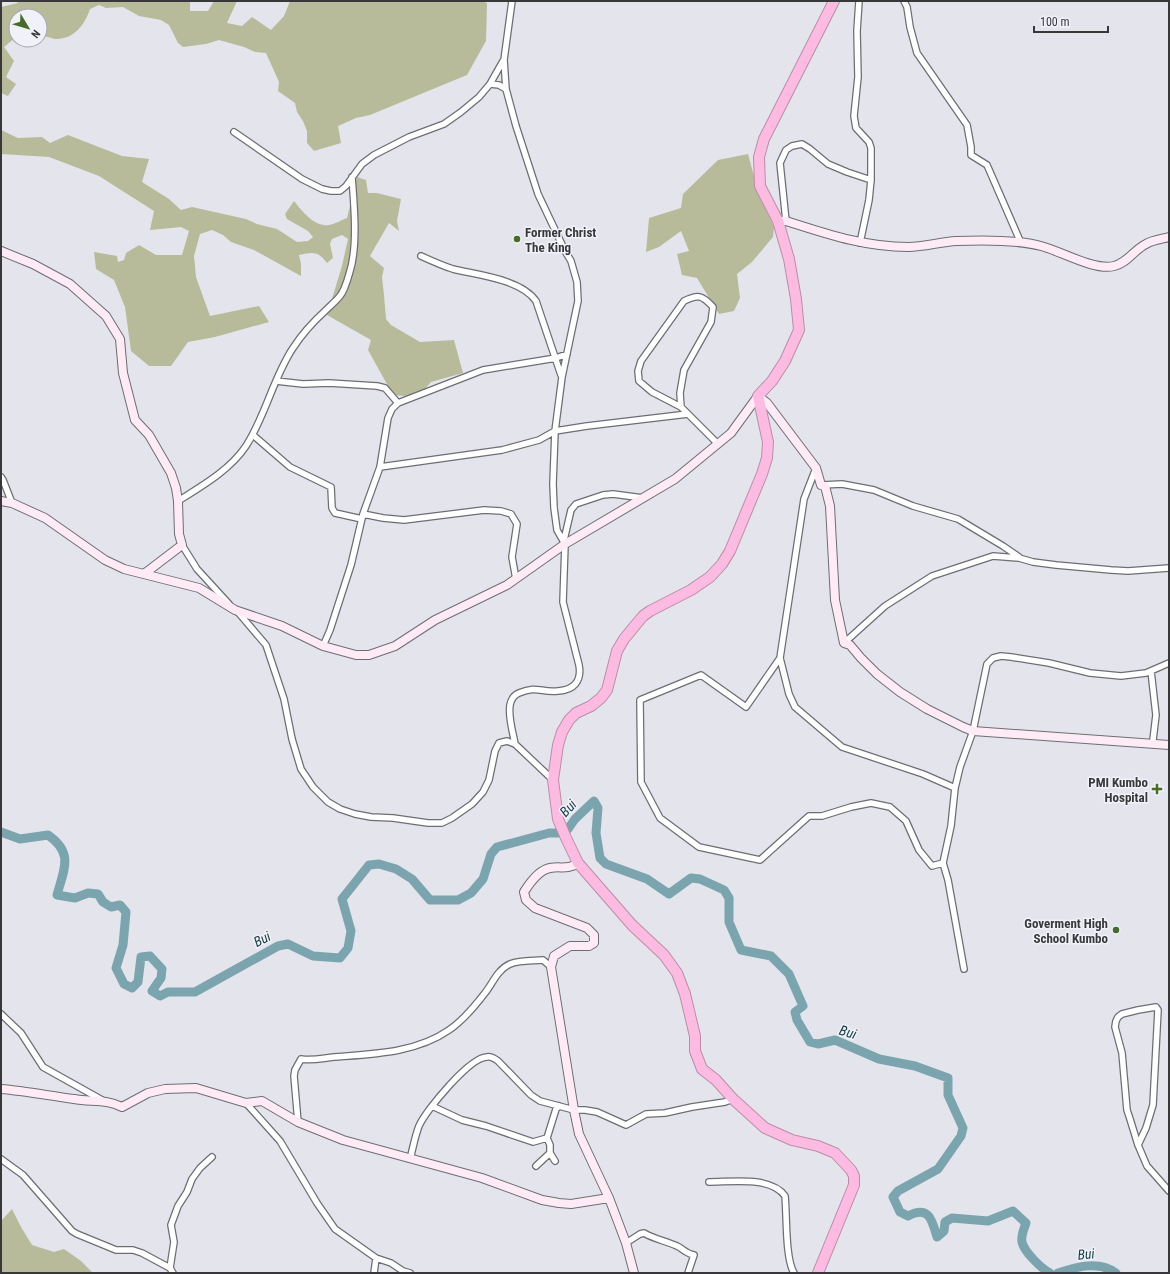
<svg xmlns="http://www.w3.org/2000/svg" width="1170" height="1274" font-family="'Roboto Condensed',sans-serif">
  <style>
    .green { fill: #b8bb99 }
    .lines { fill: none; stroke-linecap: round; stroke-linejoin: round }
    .river { stroke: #7ba5ae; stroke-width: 9 }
    .street-casing { stroke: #6d6e74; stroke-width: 8 }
    .secondary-casing { stroke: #6d6e74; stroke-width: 10 }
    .highway-casing { stroke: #b98da8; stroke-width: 12 }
    .street { stroke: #fff; stroke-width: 5.5 }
    .secondary { stroke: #ffebf6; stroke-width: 8 }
    .highway { stroke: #febbe2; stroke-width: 10 }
    .poi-dot { fill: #476c25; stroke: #f1f2f9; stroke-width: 1.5 }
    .labels { text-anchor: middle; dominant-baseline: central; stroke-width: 3; stroke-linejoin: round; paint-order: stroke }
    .poi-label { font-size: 13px; font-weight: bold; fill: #38383b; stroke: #f1f2f9; text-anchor: end }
    .water-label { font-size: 14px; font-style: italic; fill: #163e46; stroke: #f1f2f9 }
  </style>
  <rect width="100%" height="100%" fill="#e4e5ec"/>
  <path class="green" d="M 17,1 L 188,1 L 190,2 L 190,11 L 208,11 L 214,1 L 237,1 L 227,23 L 242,26 L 252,17 L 271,30 L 284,16 L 290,1 L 482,1 L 487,3 L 486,41 L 467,75 L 370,115 L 356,118 L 338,126 L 341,143 L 314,151 L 307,143 L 307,131 L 303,121 L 297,112 L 295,103 L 278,91 L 279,82 L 266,53 L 255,52 L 244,47 L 219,40 L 206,44 L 183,47 L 178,43 L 169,25 L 161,20 L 139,16 L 123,7 L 106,8 L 99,5 L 90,9 C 85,24 74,40 55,39 C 50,38 45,36 40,35 L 40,16 L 16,16 L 16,37 L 4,47 L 14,61 L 6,77 L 16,84 L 8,96 L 1,93 L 1,7 L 18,3 Z
    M 1,130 L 18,138 L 42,137 L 50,143 L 68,135 L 122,156 L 149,159 L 142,182 L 169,199 L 181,210 L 192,207 L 246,219 L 257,224 L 277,229 L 297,242 L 308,241 L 313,237 L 308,231 L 287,219 L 285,214 L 294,201 C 302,211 314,227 329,225 C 335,224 342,220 347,218 L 357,177 L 366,180 L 368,193 L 377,193 L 401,199 L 397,221 L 399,231 L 389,223 L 370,256 L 384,268 L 382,277 L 384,295 L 386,319 L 391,325 L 420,342 L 454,340 L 463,373 L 431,382 L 418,397 L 393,395 L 368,350 L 371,340 L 327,315 L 342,266 L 348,239 L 342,235 L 332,239 L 330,244 L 333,258 L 327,263 C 318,251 313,252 299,255 L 301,264 L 301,276 L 254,250 L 231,242 L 223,235 L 212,230 L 200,234 L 194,256 L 196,277 L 210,316 L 259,306 L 269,322 L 215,337 L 188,342 L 171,366 L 149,366 L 131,351 L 125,307 L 114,280 L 96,269 L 94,252 L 117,256 L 118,262 L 124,260 L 126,253 L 139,245 L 156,255 L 182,255 L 189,231 L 181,227 L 150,230 L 154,211 L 99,176 L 49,157 L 1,154 Z
    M 748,154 L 760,198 L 774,227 L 773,237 L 752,262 L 737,274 L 740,298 L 734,311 L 719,314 L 697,278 L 682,275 L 677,254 L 689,251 L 681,231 L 659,247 L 646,252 L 649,218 L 681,208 L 683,194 L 718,160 Z
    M 12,1209 L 21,1227 L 32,1245 L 54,1252 L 64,1249 L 81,1261 L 93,1273 L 1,1273 L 1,1221 Z"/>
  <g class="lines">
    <path class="river" d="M 1,832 L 20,839 L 48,835 C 74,853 64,869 57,895 L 75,898 L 88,893 L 98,894 L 103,902 L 111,907 L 120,905 L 126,912 L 123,945 L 116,968 L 124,984 L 132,988 L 138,982 L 141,957 L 150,956 L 162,969 L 161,978 L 152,991 L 160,996 L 168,992 L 195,992 L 278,946 L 288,944 L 313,956 L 340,958 L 348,948 L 351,931 L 342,899 L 369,865 L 379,864 L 396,869 L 412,879 L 430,900 L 458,900 L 471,893 L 483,879 L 491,854 L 497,847 L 549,833 L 559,833 L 568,829 L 575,819 L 594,801 L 598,808 L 596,833 L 600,858 L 606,864 L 647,879 L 669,894 L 691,878 L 700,879 L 724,890 L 729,898 L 729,922 L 741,950 L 771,956 L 789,974 L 803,1006 L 795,1012 L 797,1020 L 810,1042 L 818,1044 L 835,1040 L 879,1059 L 915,1066 L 948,1078 L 948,1095 L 963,1128 L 961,1136 L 938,1169 L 898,1191 L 893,1197 L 900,1212 L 908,1216 C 929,1205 932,1220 937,1237 L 944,1231 L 945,1222 L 952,1218 L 988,1221 L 1013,1211 L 1026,1223 C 1024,1228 1021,1237 1022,1242 C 1024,1252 1042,1269 1050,1273
      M 1058,1273 C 1076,1267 1099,1260 1116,1273"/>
    <defs>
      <path id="street" d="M 512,1 L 504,60 L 506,89 L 516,126 L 538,194 L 565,251 L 571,261 L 577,282 L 578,301 L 562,377 L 555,431 L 587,426 L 688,414 L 718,444
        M 859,1 L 857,31 L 858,77 L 854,116 L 856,128 L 869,142 L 871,148 L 871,180 L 869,200 L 860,243
        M 904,1 L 907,7 L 910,27 L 917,53 L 967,125 L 971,147 L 971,155 L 987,165 L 1021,243
        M 490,84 L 499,85 L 506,89
        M 234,132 L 302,179 L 322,189 L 331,191 L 340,191 L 346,186 L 362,164 L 374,155 L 409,137 L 444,124 L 461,112 L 479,97 L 490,84 L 503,61
        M 786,221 L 780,163 L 786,150 L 792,146 L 802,144 L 810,149 L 828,164 L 847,172 L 871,180
        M 421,256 C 432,261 443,266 453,269 C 477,275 521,279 536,301 L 561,375
        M 276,381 L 303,384 L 329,383 L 377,386 L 385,388 L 398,403
        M 681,407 L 680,393 L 684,370 L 711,322 L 713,307 C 702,295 698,294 684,301 L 641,361 L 638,371 L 639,381 L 652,392 L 681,407 L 688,414
        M 253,435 L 290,467 L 331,487 L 332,508 L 335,513 L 362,519
        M 380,467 L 502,450 L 539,440 L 555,431
        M 816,468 L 804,499 L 780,658 L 746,707 L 701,675 L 640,700 L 641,782 L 660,818 L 699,847 L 760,860 L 809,816 L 822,816 L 851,807 L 871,803 L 890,807 L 906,821 L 919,850 L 932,866 L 943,863 L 951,826 L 955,788 L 960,767 L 973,731 L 987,664 L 993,658 L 1001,656 L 1011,657 L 1049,663 L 1090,673 L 1121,676 L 1146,673 L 1169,663
        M 1,477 L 3,480 L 12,503
        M 822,485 L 842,484 L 874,490 L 913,506 L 958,519 L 1003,546 L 1019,557
        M 178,501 C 202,486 230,470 246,446 C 266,415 273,378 293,348 C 302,334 313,322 325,311 C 330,306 336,301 340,296 C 345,290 348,278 350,271 C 358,245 354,204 352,177
        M 363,514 L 383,518 L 404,520 L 484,510 L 501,511 L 511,514 L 517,524 L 512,557 L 516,579
        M 564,540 L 571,510 L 576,504 L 603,495 L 613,494 L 643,498
        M 182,545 L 197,569 L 229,604
        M 237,611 L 266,645 L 284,699 L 292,739 L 301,769 L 313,787 L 328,802 L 340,809 L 355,814 L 371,817 L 393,818 L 428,823 L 442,823 L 452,818 L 472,804 L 483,792 L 489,780 L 495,751 L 499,743 L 507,741 L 515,744 L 553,780
        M 844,643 L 885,606 L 932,576 L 993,556 L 1019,558 L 1033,562 L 1056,565 L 1111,570 L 1128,571 L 1169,568
        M 323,646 L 330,630 L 351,565 L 363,514 L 380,467 L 388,418 L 392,409 L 398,403 L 483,370 L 556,358 L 567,354
        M 780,658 L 789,694 L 795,707 L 842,747 L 923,774 L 955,788
        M 1151,671 L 1156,715 L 1153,740 L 1154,744
        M 515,744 C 513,732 508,718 510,705 C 511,700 514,695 519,693 C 537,685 541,693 558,691 C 574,690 582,681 579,665 L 563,602 L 565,544 L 557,530 L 554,508 L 553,484 L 555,431
        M 943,863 L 948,880 L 964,969
        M 1,1014 L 21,1033 L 43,1067 L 102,1100
        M 246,1103 L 280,1141 L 317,1203 L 335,1229 L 376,1258 L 391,1263 L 403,1271 L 410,1273
        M 432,1106 L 462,1120 L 486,1126 L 533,1142 L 547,1138 L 556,1109 L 559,1106
        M 298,1122 L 294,1076 L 295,1070 L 301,1059 C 313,1061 323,1058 334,1057 C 373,1054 416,1053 449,1030 C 461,1022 475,1006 485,993 C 493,983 497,970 510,964 C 520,960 533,961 543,960 L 551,967
        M 547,1138 L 550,1145 L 550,1153 L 555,1161
        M 1138,1145 L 1146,1128 L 1153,1105 L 1158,1010 L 1156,1007 L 1138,1010 L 1122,1014 L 1118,1017 L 1116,1021 L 1115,1027 L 1122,1053 L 1127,1110 L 1130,1119 L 1138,1145 L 1147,1166 L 1169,1191
        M 1,1159 L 23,1175 L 72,1231 L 77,1234 L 116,1250 L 133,1250 L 142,1253 L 170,1268 L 173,1273
        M 410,1159 C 413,1148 415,1136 419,1126 C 426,1110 470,1057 487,1057 C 491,1056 495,1059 498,1061 L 531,1095 L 540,1101 L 574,1110 L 585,1110 L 597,1112 L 626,1125 L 646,1114 L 665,1113 L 692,1107 L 725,1102 L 733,1099
        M 536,1166 L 550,1153
        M 709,1182 C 732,1182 771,1176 785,1196 C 787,1215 785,1258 794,1273
        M 626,1243 L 640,1234 L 644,1233 C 654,1239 666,1241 677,1246 C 683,1249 687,1254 694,1255 L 688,1273
        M 170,1268 L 174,1242 L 171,1225 L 178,1206 L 187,1192 L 192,1179 L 200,1168 L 212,1157
        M 374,1273 L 376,1258"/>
      <path id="secondary" d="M 778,221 L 786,221 C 827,234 864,247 908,247 C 924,247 940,242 956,241 C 980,240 1018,240 1041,246 C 1061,251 1094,271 1114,266 C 1127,263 1134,250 1146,244 C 1152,240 1162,239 1169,237
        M 1,251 L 33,264 L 70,284 L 106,316 L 120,339 L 123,373 L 135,420 L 149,435 L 171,473 L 176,488 L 178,501 L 179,534 L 182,545 L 144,574
        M 1,501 L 12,503 L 45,518 L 105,560 L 124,569 L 199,588 L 235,610 L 282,626 L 323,646 L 356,655 L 369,655 L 395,646 L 435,620 L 507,585 L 565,544 L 675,479 L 731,433 L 758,396 L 767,403 L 816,468 L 821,485 L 825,486 L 830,506 L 835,600 L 844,643 L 850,645 L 861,658 L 877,674 L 900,692 L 927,709 L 963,727 L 973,731 L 1169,745
        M 578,863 C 569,870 560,866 550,868 C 539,870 529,884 524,892 L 526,900 L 535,908 L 587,928 L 594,935 L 594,943 L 589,946 L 570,946 L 554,956 L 551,967 L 574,1110 L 579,1134 L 609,1198
        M 1,1089 C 26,1091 50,1096 74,1099 C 91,1102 107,1099 122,1107 L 148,1093 L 165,1089 L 196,1088 L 246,1103 L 262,1101 L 298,1122 L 343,1140 L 482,1178 L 542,1200 L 559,1203 L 571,1204 L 609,1198 L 626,1243 L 634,1273"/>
      <path id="highway" d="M 818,1273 L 854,1185 L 854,1176 L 851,1170 L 835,1153 L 818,1146 L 792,1140 L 765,1128 L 733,1099 L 716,1080 L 702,1069 L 695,1051 L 695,1036 L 685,994 L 677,973 L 664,955 L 632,925 L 578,863 L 566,838 L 558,819 L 553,780 L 558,745 L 562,732 L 569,720 L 576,713 L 591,706 L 601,698 L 607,690 L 617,651 L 624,639 L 643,616 L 650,611 L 691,590 L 710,577 L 722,564 L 730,551 L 762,474 L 767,458 L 768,442 L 758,396 L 772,381 L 785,361 L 799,330 L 796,299 L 789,259 L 778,221 L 760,186 L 759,157 L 764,139 L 834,1"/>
    </defs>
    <use href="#street" class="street-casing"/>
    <use href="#secondary" class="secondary-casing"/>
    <use href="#highway" class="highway-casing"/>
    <use href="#street" class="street"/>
    <use href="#secondary" class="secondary"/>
    <use href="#highway" class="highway"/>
  </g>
  <g class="poi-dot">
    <circle cx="517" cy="239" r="4"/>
    <path d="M1155 783h4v4h4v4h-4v4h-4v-4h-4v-4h4z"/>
    <circle cx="1116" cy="930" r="4"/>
  </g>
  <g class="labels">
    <g class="poi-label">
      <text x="525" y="232" text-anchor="start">Former Christ<tspan x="525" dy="15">The King</tspan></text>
      <text x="1148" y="782">PMI Kumbo<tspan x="1148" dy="15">Hospital</tspan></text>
      <text x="1108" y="923">Goverment High<tspan x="1108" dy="15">School Kumbo</tspan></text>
    </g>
    <g class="water-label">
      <text transform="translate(568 808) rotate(-47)">Bui</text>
      <text transform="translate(262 939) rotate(-27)">Bui</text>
      <text transform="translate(848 1032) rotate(17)">Bui</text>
      <text transform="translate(1086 1254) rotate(-5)">Bui</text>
    </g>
  </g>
  <rect width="1170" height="1274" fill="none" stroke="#38383b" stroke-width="4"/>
  <g transform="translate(28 28) rotate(128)"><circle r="19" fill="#f1f2f9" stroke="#a7a8ad"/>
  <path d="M0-3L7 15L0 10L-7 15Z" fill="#476c25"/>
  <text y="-6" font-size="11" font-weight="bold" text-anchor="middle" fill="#38383b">N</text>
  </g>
  <path d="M1034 26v6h74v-6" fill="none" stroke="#38383b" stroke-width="2"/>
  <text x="1040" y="26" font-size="12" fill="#38383b" stroke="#f1f2f9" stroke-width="3" paint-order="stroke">100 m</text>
</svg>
